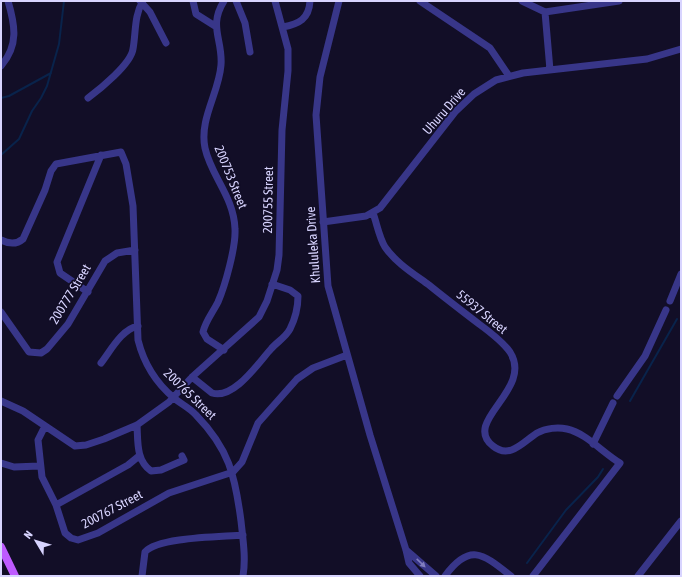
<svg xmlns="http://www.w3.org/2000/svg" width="682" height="577" font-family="'Asap Condensed',sans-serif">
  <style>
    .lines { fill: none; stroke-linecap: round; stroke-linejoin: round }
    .stream { stroke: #09234b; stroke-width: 2 }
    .minor { stroke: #383689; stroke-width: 7 }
    .major { stroke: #be5bff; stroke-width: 8 }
    .oneway { fill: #807dbe }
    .labels { text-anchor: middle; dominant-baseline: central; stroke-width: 3.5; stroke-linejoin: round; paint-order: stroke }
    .street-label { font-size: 13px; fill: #d8d4ff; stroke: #120e27 }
  </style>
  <rect width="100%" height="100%" fill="#120e27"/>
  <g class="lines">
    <path class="stream" d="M 1,98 L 9,96 L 51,73
      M 1,155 L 19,139 L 32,111 L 41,98 L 47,86 L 59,44 L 64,1
      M 630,401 L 677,319
      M 527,563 L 566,510 L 598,477 L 603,469"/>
    <path class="minor" d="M 140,1 L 150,12 L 166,43
      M 193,1 L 196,14 L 215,26
      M 236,1 L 245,23 L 250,52
      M 339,1 L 320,77 L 316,115 L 328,286 L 370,435 L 406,550 L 409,563 L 420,576
      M 420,1 L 490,48 L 509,76
      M 522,1 L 545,12 L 550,70
      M 545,12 L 619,1
      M 283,27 C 299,24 309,19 310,1
      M 1,66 C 19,45 15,25 8,1
      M 88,98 C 100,89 131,64 133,49 C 136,33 134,15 143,1
      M 373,213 C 377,224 379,237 385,247 C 396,263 414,274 429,285 C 445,298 462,311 479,324 C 490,332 502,341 510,352 C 534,390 461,421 493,446 C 510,460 524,441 537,433 C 546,428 558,427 567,429 C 586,433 603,453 620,463 L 533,576
      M 323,222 L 366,216 L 380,208 L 455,112 L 474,94 L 496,80 L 523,73 L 647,59 L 681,49
      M 1,240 C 9,244 16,245 23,239 L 45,190 L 51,171 L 56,164 L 121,152 L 126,164 L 133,206 L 138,340 C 144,364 156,383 174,398 C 181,404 190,408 196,415 C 229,449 235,475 241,521 C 243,540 246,558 243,576
      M 88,292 L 60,273 L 57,262 L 101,155
      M 670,301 L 681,274
      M 1,312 L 29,352 L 41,353 L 47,349 L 68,324 L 105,261 L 117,253 L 135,250
      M 224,350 L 207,339 L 203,332 C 205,322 213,312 218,302 C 225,286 236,247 235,229 C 234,197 211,176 205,148 C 199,119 219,93 221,65 C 223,40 208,26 224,1
      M 101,363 C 111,350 122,329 138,326
      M 192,377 L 212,393 C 234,400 259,362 271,349 C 277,342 286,337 290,329 C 295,319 298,306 298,296 L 290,290 L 272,284
      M 617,396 L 645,356 L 666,310
      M 1,401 L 23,411 L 75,446 L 86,445 L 104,439 L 137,425 L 169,402 L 192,377 L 259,317 L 267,301 L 277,270 L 279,255 L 282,130 L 288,71 L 288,49 L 275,1
      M 137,425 C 138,442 136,460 151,471 L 161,470 L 184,460 L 182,456
      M 45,426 L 38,440 L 42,477 L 56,505 L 65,533 L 71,538 L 78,540 L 98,533 L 169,493 L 233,472 L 242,462 L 258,423 L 297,379 L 313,368 L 347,355
      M 593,444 L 613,403
      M 1,463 L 14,467 L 39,466
      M 56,505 L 128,465 L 139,456
      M 406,550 L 436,576
      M 142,576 L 145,552 C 158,537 221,537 243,535
      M 445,576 C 470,542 483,554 511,576
      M 638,576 L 681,521"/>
    <path class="major" d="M 1,547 L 15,576"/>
  </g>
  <defs><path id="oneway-solid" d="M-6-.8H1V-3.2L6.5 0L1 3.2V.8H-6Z"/></defs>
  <use class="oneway" href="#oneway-solid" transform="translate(421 563) rotate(44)"/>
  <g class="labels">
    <g class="street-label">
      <text transform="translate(444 111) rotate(-49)">Uhuru Drive</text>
      <text transform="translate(231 177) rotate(68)">200753 Street</text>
      <text transform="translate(268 200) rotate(-89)">200755 Street</text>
      <text transform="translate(313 245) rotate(-94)">Khululeka Drive</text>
      <text transform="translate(70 294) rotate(-59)">200777 Street</text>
      <text transform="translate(482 312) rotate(39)">55937 Street</text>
      <text transform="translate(190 394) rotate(44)">200765 Street</text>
      <text transform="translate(112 509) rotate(-28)">200767 Street</text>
    </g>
  </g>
  <rect width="682" height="577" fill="none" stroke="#d8d4ff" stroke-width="4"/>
  <g transform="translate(36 541) rotate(308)" stroke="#120e27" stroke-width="3" paint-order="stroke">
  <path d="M0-3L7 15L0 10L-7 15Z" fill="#d8d4ff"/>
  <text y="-6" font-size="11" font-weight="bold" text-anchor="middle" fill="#d8d4ff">N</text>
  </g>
</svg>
